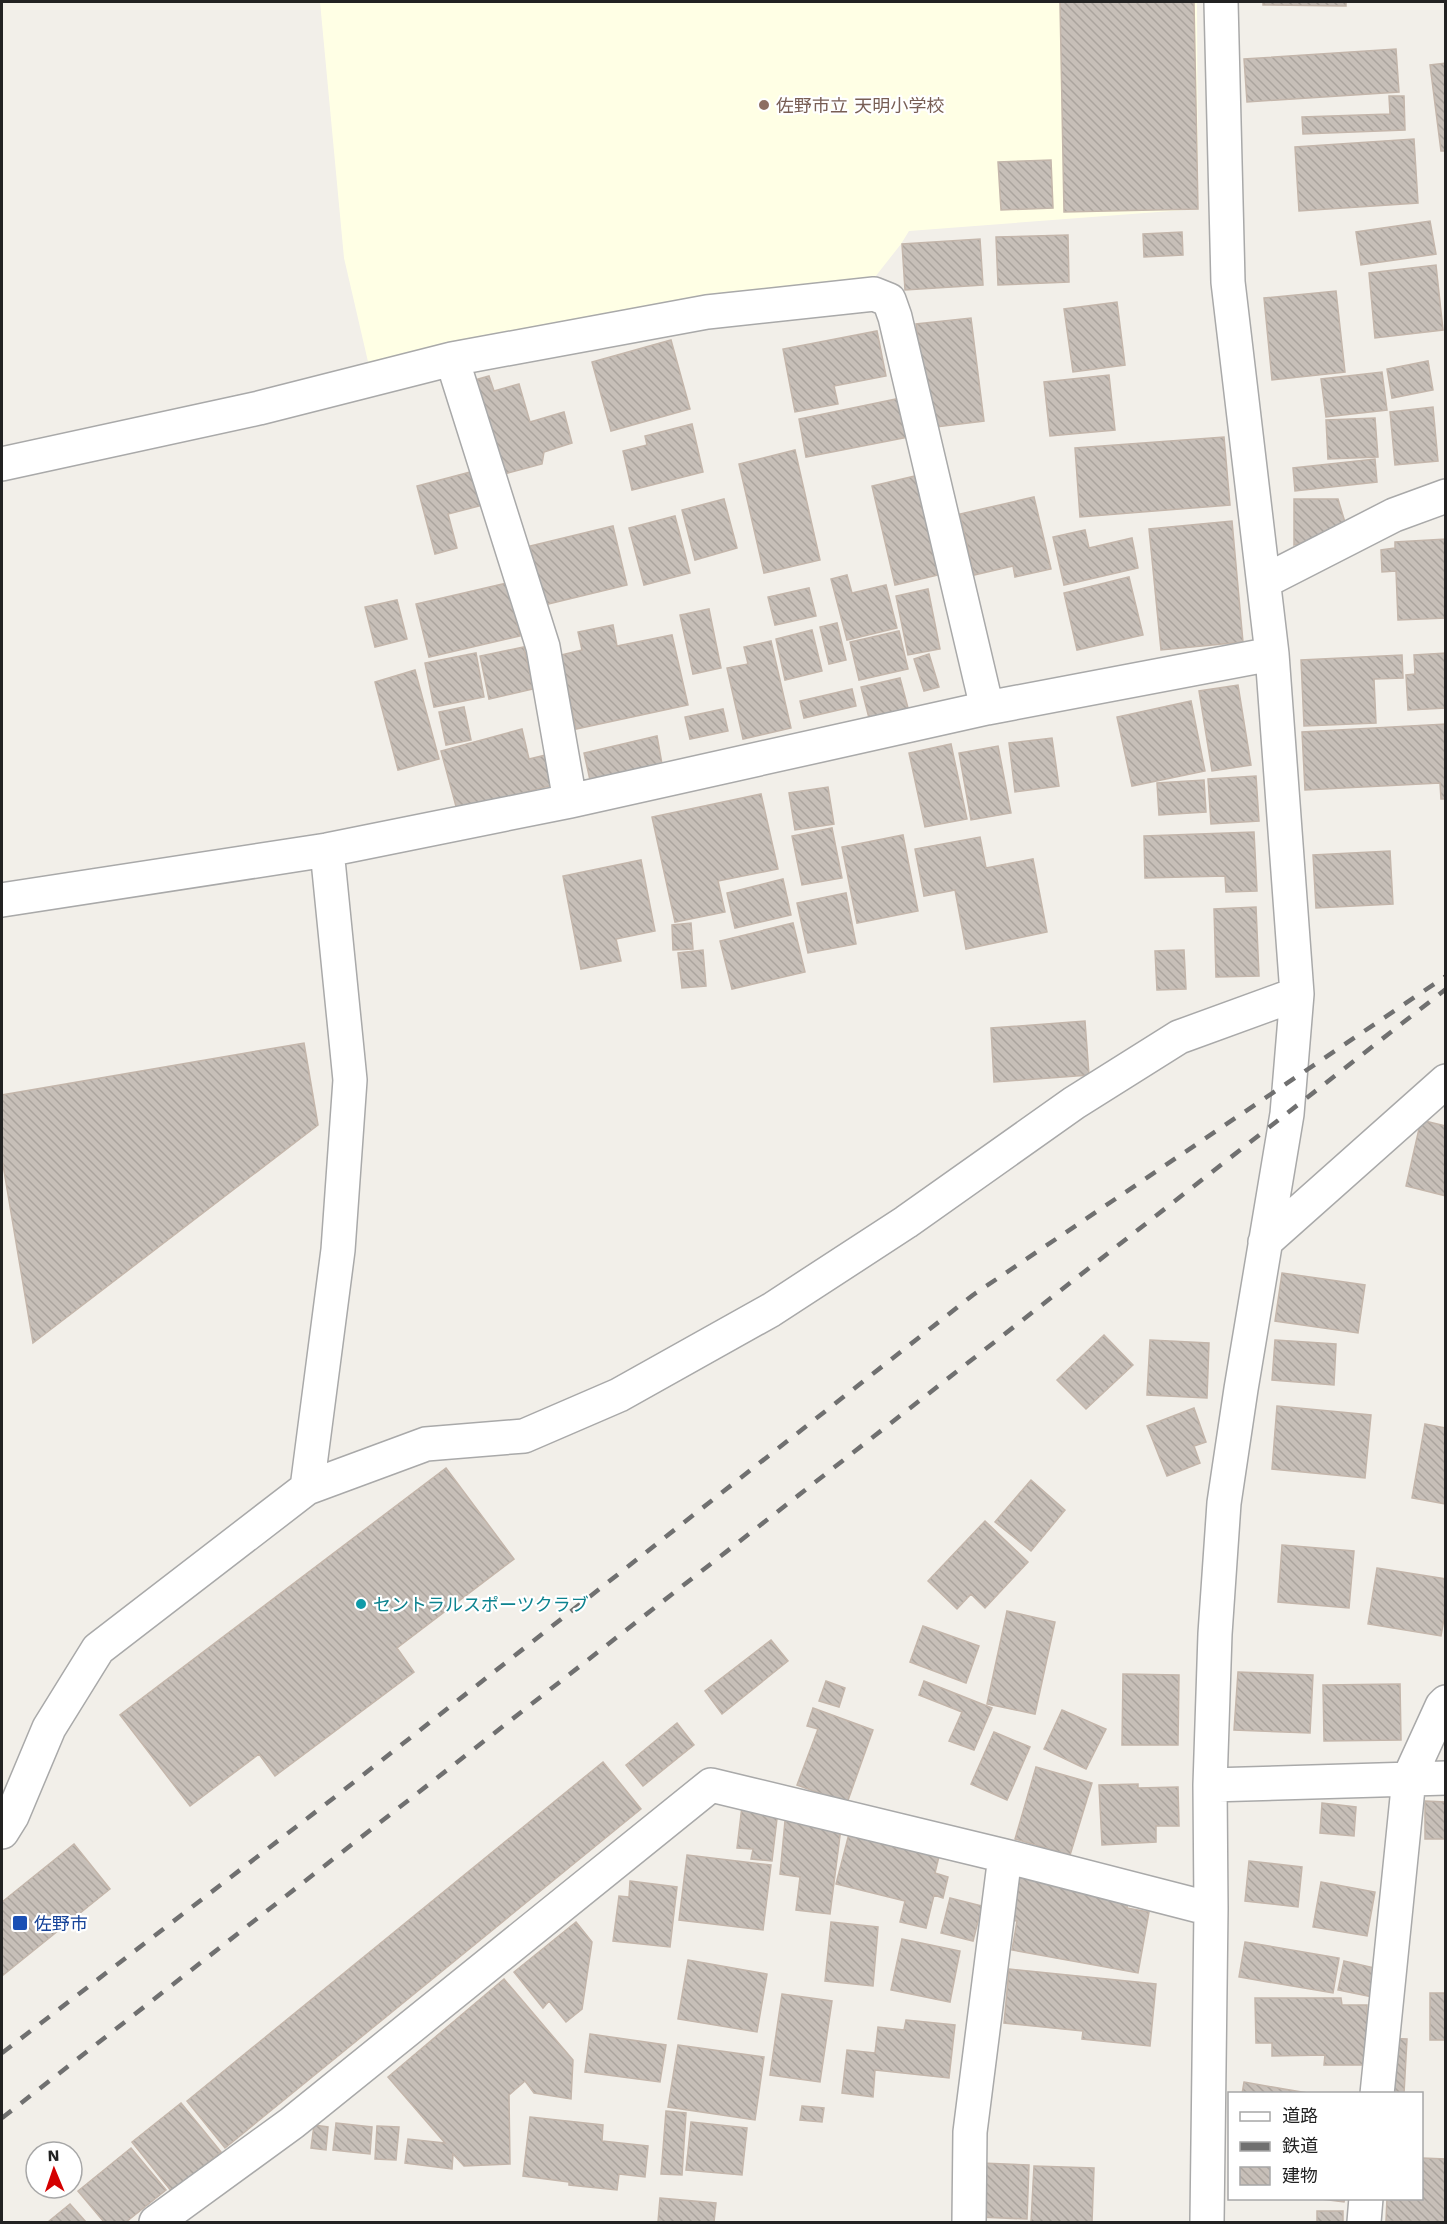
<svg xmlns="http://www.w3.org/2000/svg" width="1447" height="2224" font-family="'Work Sans','Noto Sans JP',sans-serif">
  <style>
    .education { fill: #ffffe5 }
    .building { fill: url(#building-back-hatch); stroke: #c4b6ab; stroke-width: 1.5 }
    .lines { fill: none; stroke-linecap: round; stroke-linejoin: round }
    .minor-casing { stroke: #a9a9a9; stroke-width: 36 }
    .minor { stroke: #fff; stroke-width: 33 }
    .rail { stroke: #707070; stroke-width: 4.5; stroke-dasharray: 12 12; stroke-linecap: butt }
    .education-dot { fill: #8d6e63; stroke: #fff; stroke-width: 2 }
    .culture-dot { fill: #0f9aa8; stroke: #fff; stroke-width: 2 }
    .transit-dot { fill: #1a4fb4; stroke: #fff; stroke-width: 2 }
    .labels { text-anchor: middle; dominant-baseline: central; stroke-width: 4.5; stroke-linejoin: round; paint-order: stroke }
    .education-label { font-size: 18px; fill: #785e54; stroke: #fff; text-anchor: start }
    .culture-label { font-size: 18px; fill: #0d838f; stroke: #fff; text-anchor: start }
    .transit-label { font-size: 18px; fill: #164399; stroke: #fff; text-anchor: start }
  </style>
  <defs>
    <pattern id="building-back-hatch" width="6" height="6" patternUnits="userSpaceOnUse" patternTransform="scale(1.5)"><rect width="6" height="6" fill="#c7bfb8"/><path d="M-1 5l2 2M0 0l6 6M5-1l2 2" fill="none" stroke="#aba49e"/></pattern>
  </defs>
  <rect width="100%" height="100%" fill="#f2efe9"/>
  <path class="education" d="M 320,2 L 1197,2 L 1198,209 L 909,231 L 901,244 L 875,277 L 700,299 L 369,366 L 344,258 Z"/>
  <path class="building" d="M 1060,2 L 1194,2 L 1198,209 L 1064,212 Z
    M 1263,2 L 1346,2 L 1346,6 L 1263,5 Z
    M 1396,49 L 1399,92 L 1247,102 L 1244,59 Z
    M 1446,63 L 1446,151 L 1441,151 L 1430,65 Z
    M 1389,96 L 1404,96 L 1405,130 L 1303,134 L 1302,117 L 1390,114 Z
    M 1414,139 L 1418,203 L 1299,211 L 1295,147 Z
    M 1051,160 L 1053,208 L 1001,210 L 998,162 Z
    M 1430,221 L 1436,254 L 1361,265 L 1356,232 Z
    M 1182,232 L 1183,255 L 1144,257 L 1143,234 Z
    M 1068,235 L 1069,282 L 998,285 L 996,237 Z
    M 980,239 L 983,285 L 905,290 L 902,244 Z
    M 1436,265 L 1443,330 L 1375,338 L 1369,273 Z
    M 1336,291 L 1345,372 L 1272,380 L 1264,298 Z
    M 1117,302 L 1125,365 L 1073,372 L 1064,309 Z
    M 971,318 L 984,421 L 928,428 L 916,324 Z
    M 877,331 L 886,376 L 834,386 L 838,404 L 795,412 L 783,349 Z
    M 671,340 L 690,409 L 611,431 L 592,362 Z
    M 1428,361 L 1433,390 L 1392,398 L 1387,369 Z
    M 1382,372 L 1387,410 L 1326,417 L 1321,379 Z
    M 1109,375 L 1115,430 L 1050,436 L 1044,382 Z
    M 489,376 L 494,391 L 519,384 L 530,422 L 564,412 L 572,443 L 544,452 L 542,464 L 497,476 L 471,381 Z
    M 901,398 L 909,437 L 806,457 L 799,419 Z
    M 1433,407 L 1438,461 L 1395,465 L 1390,412 Z
    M 1375,418 L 1378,457 L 1328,459 L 1326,420 Z
    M 692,424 L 703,472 L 632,490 L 623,451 L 647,445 L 645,436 Z
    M 1224,437 L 1230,505 L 1080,517 L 1075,448 Z
    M 795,450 L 820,560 L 764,573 L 739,464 Z
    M 1375,459 L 1377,482 L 1295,491 L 1293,468 Z
    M 478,470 L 487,504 L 448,514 L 457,548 L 435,554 L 417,486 Z
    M 915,476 L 938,575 L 895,585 L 872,486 Z
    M 1034,497 L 1051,569 L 1015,577 L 1013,566 L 974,575 L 960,514 Z
    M 724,499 L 737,548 L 695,560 L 682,510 Z
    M 1294,499 L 1338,499 L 1347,529 L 1294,545 Z
    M 675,516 L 690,573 L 644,585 L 629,528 Z
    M 1232,521 L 1243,642 L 1161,650 L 1149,529 Z
    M 613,526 L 627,585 L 544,605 L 530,546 Z
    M 1085,530 L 1089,548 L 1132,538 L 1138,568 L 1064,585 L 1053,537 Z
    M 1446,539 L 1446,618 L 1398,620 L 1396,571 L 1382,572 L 1381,550 L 1395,548 L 1395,542 Z
    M 847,575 L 852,593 L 886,585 L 897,628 L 847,640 L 831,579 Z
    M 1129,577 L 1143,635 L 1077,650 L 1064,593 Z
    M 507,583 L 520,636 L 429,657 L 416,604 Z
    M 809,588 L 816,616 L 775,625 L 768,597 Z
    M 928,589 L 940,649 L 908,655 L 896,596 Z
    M 397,600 L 407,639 L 375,647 L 365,607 Z
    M 709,609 L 721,668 L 693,674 L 680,615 Z
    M 837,623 L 846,660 L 829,664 L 820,627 Z
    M 613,625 L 617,646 L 672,635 L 688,705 L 576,729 L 561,655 L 582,650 L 578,632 Z
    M 812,630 L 822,671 L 785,680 L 776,639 Z
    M 899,631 L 908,669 L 859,680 L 850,642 Z
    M 771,641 L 791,728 L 743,739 L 727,668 L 748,664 L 744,647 Z
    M 524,647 L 533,689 L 489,699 L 480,656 Z
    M 476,653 L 484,697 L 434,707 L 425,663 Z
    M 1446,653 L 1446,708 L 1408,710 L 1406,675 L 1415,674 L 1414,655 Z
    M 929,654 L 939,687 L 924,691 L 914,659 Z
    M 1402,655 L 1403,678 L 1374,679 L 1376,723 L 1304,726 L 1301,660 Z
    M 415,670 L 439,759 L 398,770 L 375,682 Z
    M 900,678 L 908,708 L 869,718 L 861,687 Z
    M 1238,685 L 1251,765 L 1212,771 L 1199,691 Z
    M 852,689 L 856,706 L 804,718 L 800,701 Z
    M 1191,701 L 1205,771 L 1132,786 L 1117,717 Z
    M 464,707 L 471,740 L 446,745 L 439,712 Z
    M 723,709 L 728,731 L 690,739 L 685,717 Z
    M 1446,724 L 1446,799 L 1441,799 L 1440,783 L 1305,790 L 1302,732 Z
    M 522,729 L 529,759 L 550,754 L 557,784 L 457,810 L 441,751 Z
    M 657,736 L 662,764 L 590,780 L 584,753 Z
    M 1052,738 L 1059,786 L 1015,792 L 1009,743 Z
    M 951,744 L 967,819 L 925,827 L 909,753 Z
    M 998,746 L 1011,813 L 971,820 L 959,753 Z
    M 1256,776 L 1259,821 L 1211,824 L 1208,779 Z
    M 1204,780 L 1206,812 L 1159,815 L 1157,783 Z
    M 828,787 L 834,824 L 795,830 L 789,793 Z
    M 761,794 L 778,869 L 718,881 L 725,912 L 675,922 L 652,817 Z
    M 832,828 L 842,878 L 802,885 L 792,836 Z
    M 1254,832 L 1257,891 L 1226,892 L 1225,876 L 1145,878 L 1144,836 Z
    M 903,835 L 918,911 L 857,923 L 842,847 Z
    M 980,837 L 986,868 L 1033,859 L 1047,932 L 966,949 L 955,890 L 924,896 L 915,849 Z
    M 1390,851 L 1393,904 L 1316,908 L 1313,855 Z
    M 641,860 L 655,931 L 616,939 L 621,961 L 581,969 L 563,876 Z
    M 783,879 L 791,915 L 735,928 L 727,893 Z
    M 846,893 L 856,944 L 808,953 L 797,903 Z
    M 1256,907 L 1259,976 L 1216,977 L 1214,909 Z
    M 691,923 L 693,949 L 673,950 L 672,925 Z
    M 793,923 L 805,972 L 732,989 L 720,941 Z
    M 703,950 L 706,986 L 682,988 L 678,953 Z
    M 1184,950 L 1186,989 L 1157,990 L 1155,951 Z
    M 1085,1021 L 1089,1075 L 994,1082 L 991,1028 Z
    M 304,1043 L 318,1125 L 33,1343 L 2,1159 L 2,1095 Z
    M 1421,1120 L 1446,1126 L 1446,1196 L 1406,1186 Z
    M 1282,1273 L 1365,1285 L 1358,1333 L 1275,1321 Z
    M 1104,1335 L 1133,1365 L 1086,1409 L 1057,1380 Z
    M 1150,1340 L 1209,1343 L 1207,1398 L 1147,1395 Z
    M 1275,1340 L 1336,1344 L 1334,1385 L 1272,1380 Z
    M 1277,1406 L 1371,1415 L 1365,1478 L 1272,1469 Z
    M 1194,1408 L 1206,1442 L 1194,1446 L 1200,1463 L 1167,1476 L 1147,1426 Z
    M 1425,1424 L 1446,1428 L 1446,1504 L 1412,1498 Z
    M 446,1468 L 514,1559 L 397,1648 L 414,1672 L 275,1776 L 259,1754 L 190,1806 L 120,1715 Z
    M 1031,1480 L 1065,1510 L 1031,1551 L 995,1522 Z
    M 985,1521 L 1028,1562 L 985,1608 L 971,1594 L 957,1609 L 928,1581 Z
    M 1282,1545 L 1354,1551 L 1349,1608 L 1278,1602 Z
    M 1377,1568 L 1446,1579 L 1446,1608 L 1441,1636 L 1368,1624 Z
    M 1007,1611 L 1055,1622 L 1035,1714 L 987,1704 Z
    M 923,1626 L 979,1646 L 966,1683 L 910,1662 Z
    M 771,1640 L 788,1661 L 722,1714 L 705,1691 Z
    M 1238,1672 L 1313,1675 L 1310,1733 L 1234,1730 Z
    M 1123,1674 L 1179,1675 L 1178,1745 L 1122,1745 Z
    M 826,1681 L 845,1688 L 839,1707 L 819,1701 Z
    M 924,1681 L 992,1708 L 974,1750 L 949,1741 L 962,1712 L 919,1695 Z
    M 1400,1684 L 1401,1740 L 1324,1741 L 1323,1685 Z
    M 813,1708 L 873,1730 L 847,1803 L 797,1785 L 818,1729 L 807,1726 Z
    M 1062,1710 L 1106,1729 L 1086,1769 L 1044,1749 Z
    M 677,1723 L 694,1745 L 643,1786 L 626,1765 Z
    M 994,1732 L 1030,1747 L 1007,1800 L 971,1784 Z
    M 603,1762 L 641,1809 L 225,2148 L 187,2101 Z
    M 1036,1767 L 1092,1783 L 1070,1855 L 1015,1839 Z
    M 1138,1784 L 1138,1788 L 1178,1787 L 1179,1826 L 1156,1826 L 1156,1842 L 1102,1845 L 1099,1785 Z
    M 743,1798 L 779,1802 L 772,1861 L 751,1859 L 753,1849 L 737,1848 Z
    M 1425,1801 L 1446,1802 L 1446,1839 L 1425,1839 Z
    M 1322,1803 L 1356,1807 L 1354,1836 L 1320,1833 Z
    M 785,1821 L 841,1828 L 830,1914 L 796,1910 L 800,1877 L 780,1874 Z
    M 851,1826 L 941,1848 L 935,1873 L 948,1877 L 943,1898 L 934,1895 L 926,1928 L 900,1922 L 905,1901 L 836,1884 Z
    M 74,1844 L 110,1889 L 2,1976 L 2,1902 Z
    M 687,1855 L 771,1865 L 763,1930 L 679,1920 Z
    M 1249,1861 L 1302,1867 L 1298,1907 L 1245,1901 Z
    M 1011,1872 L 1129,1894 L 1127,1908 L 1149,1912 L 1138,1973 L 1012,1950 L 1017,1921 L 1003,1919 Z
    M 630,1881 L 677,1887 L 670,1947 L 613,1941 L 619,1896 L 629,1897 Z
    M 1321,1882 L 1375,1892 L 1367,1936 L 1313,1927 Z
    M 950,1898 L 982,1906 L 973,1941 L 941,1933 Z
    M 576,1922 L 592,1942 L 582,2009 L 566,2022 L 549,2001 L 543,2008 L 514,1972 Z
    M 831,1922 L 878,1927 L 873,1986 L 825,1981 Z
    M 902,1939 L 960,1951 L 950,2002 L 891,1990 Z
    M 1245,1942 L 1339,1958 L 1333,1993 L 1239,1977 Z
    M 688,1960 L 767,1974 L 757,2032 L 678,2019 Z
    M 1344,1961 L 1379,1969 L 1373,1997 L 1338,1990 Z
    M 1009,1969 L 1156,1984 L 1150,2046 L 1082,2039 L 1083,2031 L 1004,2023 Z
    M 504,1979 L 573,2060 L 571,2099 L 534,2093 L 525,2081 L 509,2095 L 510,2164 L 464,2166 L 453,2154 L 452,2169 L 405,2163 L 408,2139 L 445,2143 L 388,2077 Z
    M 1430,1993 L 1446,1993 L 1446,2040 L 1430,2040 Z
    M 782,1994 L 832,2001 L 820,2082 L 770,2075 Z
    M 1255,1998 L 1341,1998 L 1342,2005 L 1367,2005 L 1367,2065 L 1324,2065 L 1325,2055 L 1272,2056 L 1272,2043 L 1256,2043 Z
    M 906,2020 L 955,2025 L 949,2078 L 875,2070 L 873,2097 L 842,2093 L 847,2050 L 875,2053 L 878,2027 L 904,2030 Z
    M 590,2034 L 666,2045 L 660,2082 L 585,2072 Z
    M 1384,2038 L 1407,2039 L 1404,2094 L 1381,2094 Z
    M 678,2045 L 764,2057 L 755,2120 L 668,2107 Z
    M 1244,2082 L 1284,2089 L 1314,2094 L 1242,2094 Z
    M 181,2103 L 221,2152 L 172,2192 L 132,2142 Z
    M 802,2106 L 824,2108 L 822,2122 L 800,2120 Z
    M 666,2111 L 686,2113 L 682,2175 L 661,2174 Z
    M 530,2117 L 603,2125 L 602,2141 L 648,2146 L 645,2177 L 619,2174 L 617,2190 L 569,2185 L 569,2182 L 523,2176 Z
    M 691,2122 L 747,2128 L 742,2175 L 686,2170 Z
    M 336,2123 L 372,2127 L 370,2154 L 333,2150 Z
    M 314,2125 L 328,2127 L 326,2150 L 311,2148 Z
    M 377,2126 L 399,2127 L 396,2160 L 375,2159 Z
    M 131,2148 L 166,2190 L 126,2222 L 104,2222 L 78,2191 Z
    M 1422,2158 L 1446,2159 L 1446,2222 L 1386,2221 L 1387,2198 L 1422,2198 Z
    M 981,2163 L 1029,2165 L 1027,2219 L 979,2217 Z
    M 1034,2166 L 1094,2168 L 1092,2222 L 1031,2222 Z
    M 660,2198 L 716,2203 L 714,2222 L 658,2222 Z
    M 1313,2198 L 1345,2198 L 1344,2202 Z
    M 70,2204 L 86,2222 L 48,2222 Z
    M 1317,2211 L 1343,2211 L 1343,2222 L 1237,2222 L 1317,2222 Z"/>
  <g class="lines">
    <defs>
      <path id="minor" d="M 452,359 L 543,647 L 570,801
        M 2,464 L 259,408 L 452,359 L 707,312 L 874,294 L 889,300 L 895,317 L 987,708
        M 1265,581 L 1394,515 L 1446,496
        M 2,900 L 327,850 L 570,801 L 987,708 L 1272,654
        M 1265,1242 L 1446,1081
        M 307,1488 L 426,1444 L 524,1436 L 619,1395 L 771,1310 L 906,1222 L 1074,1103 L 1179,1037 L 1297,994
        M 1210,1785 L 1446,1778
        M 2,1832 L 12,1816 L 49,1728 L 98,1649 L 307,1488 L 338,1250 L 350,1080 L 327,850
        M 1377,2094 L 1409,1778 L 1442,1706 L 1446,1702
        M 156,2222 L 292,2123 L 711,1785 L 1005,1856 L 1211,1909
        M 969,2222 L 970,2132 L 1005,1856
        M 1207,2222 L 1211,1909 L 1210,1785 L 1215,1634 L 1224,1503 L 1241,1389 L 1287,1114 L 1297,994 L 1272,654 L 1228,282 L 1221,2
        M 1364,2222 L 1366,2198"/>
    </defs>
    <use href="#minor" class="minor-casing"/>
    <use href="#minor" class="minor"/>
    <path class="rail" d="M 2,2053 L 335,1797 L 973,1295 L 1446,976
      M 2,2118 L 1446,989"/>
  </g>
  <circle class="education-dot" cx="764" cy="105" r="6"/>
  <circle class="culture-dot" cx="361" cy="1604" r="6"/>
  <rect class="transit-dot" x="12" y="1915" width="16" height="16" rx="3"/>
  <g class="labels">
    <g class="education-label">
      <text x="776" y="105">佐野市立 天明小学校</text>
    </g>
    <g class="culture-label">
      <text x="373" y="1604">セントラルスポーツクラブ</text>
    </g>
    <g class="transit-label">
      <text x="34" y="1923">佐野市</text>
    </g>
  </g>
  <rect width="1447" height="2224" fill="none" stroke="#222222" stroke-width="6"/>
  <rect x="1228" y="2092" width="195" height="108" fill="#ffffff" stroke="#a7a7a7" stroke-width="1.5"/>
  <rect x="1240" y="2112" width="30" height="9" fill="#ffffff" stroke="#a7a7a7" stroke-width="1.5"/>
  <text x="1282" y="2122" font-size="18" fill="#222222">道路</text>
  <rect x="1240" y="2142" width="30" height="9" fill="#707070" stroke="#a7a7a7" stroke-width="1.5"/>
  <text x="1282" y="2152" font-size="18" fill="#222222">鉄道</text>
  <rect x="1240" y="2167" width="30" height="18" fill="url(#building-back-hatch)" stroke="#a7a7a7" stroke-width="1.5"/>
  <text x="1282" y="2182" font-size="18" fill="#222222">建物</text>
  <g transform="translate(54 2170) rotate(358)"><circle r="28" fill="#ffffff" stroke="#a7a7a7" stroke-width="1.5"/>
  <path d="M0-4.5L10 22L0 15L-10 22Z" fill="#d40000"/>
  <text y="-9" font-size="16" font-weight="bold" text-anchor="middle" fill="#222222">N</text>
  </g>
</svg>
